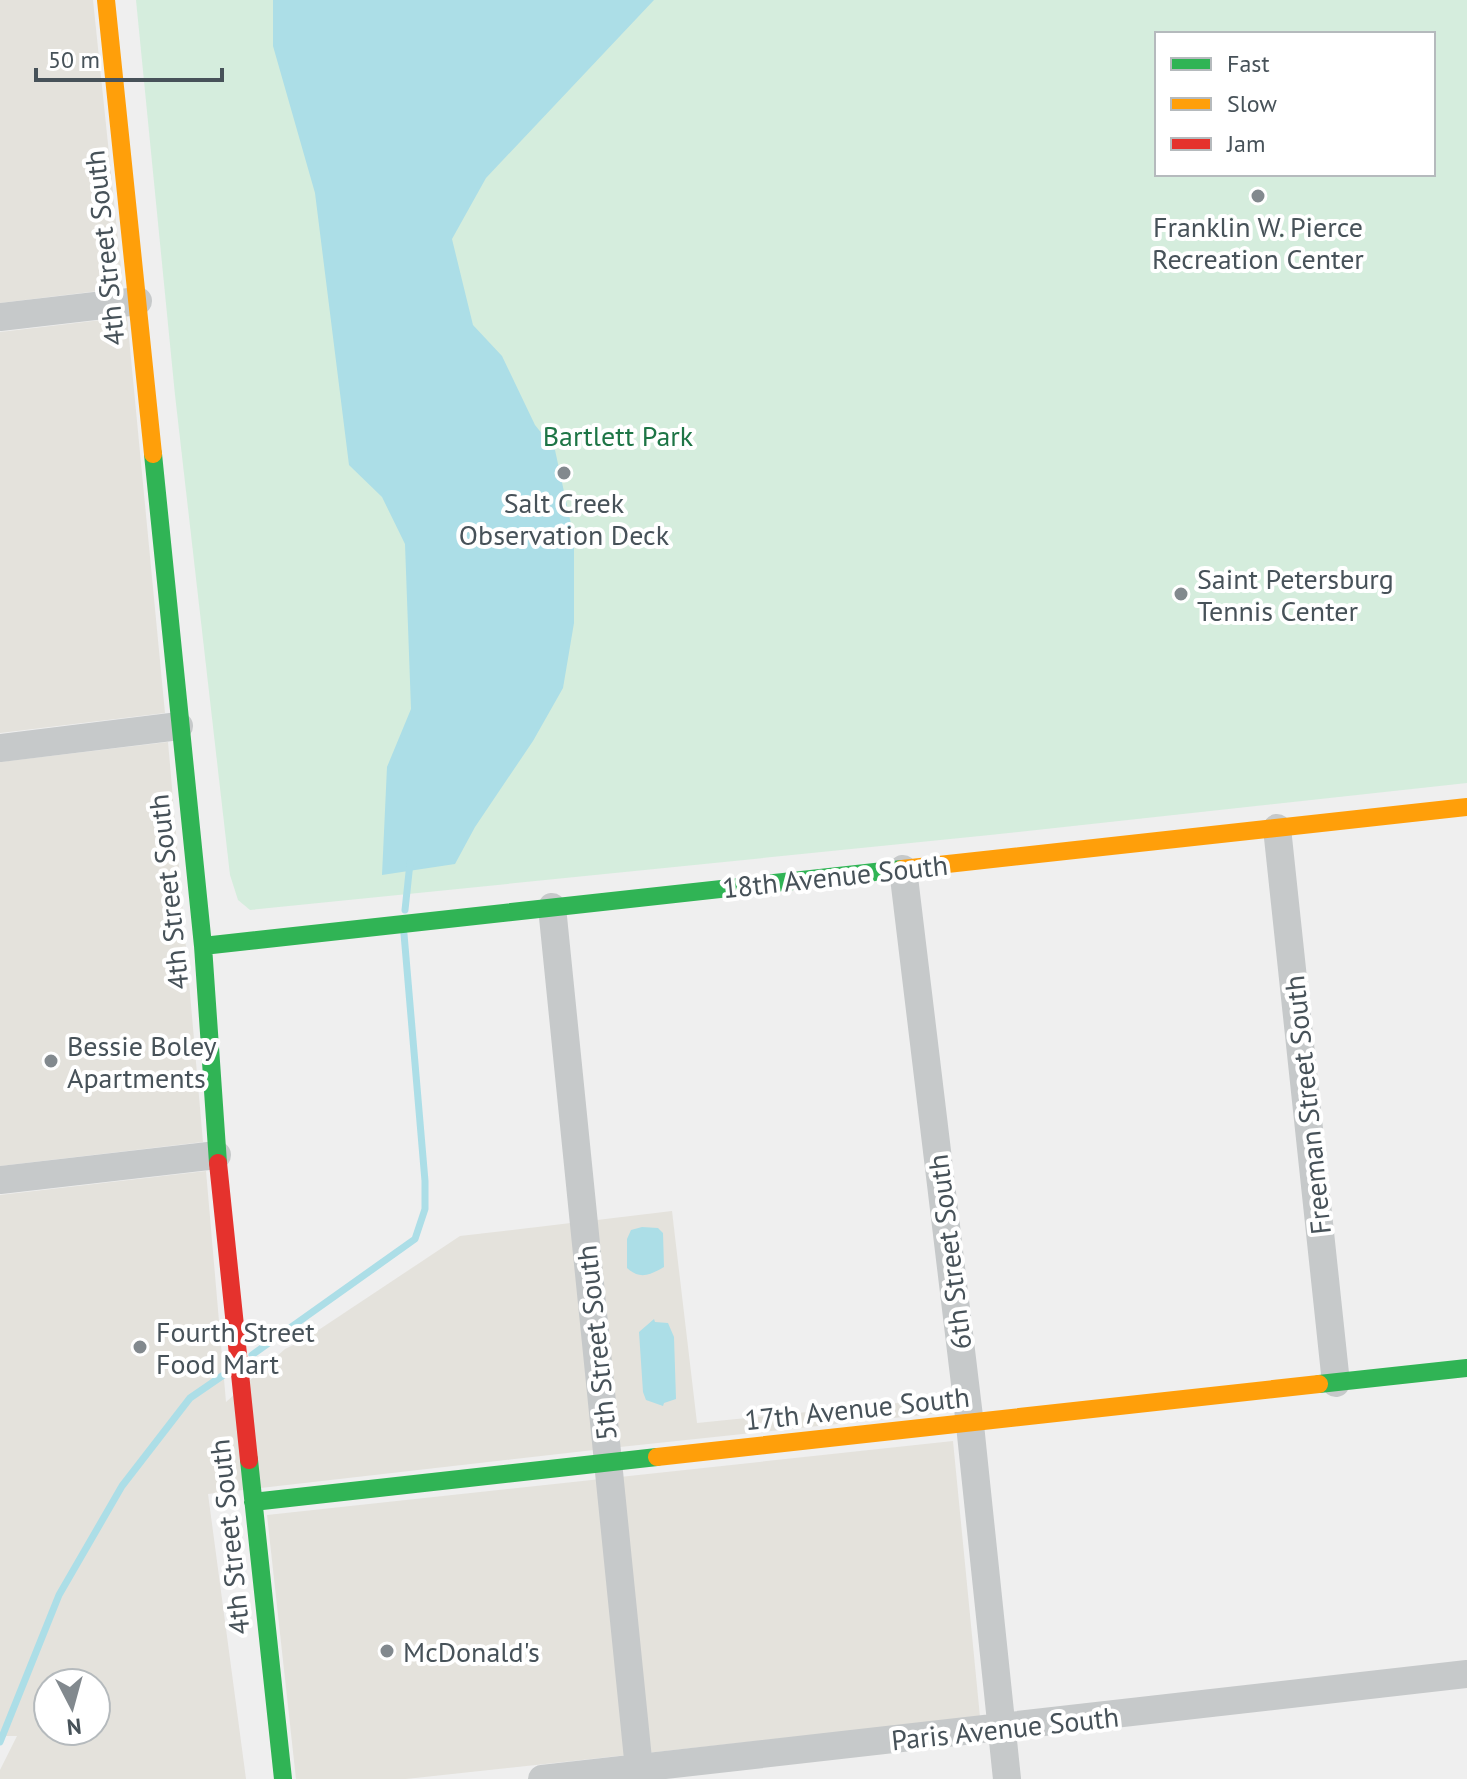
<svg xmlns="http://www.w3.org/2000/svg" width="1467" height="1779" font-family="'PT Sans',sans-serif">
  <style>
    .commercial { fill: #e4e2dc; fill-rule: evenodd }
    .green { fill: #d5eddd; fill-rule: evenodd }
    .water { fill: #acdee7 }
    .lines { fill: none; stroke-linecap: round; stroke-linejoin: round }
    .stream { stroke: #acdee7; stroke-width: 7 }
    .street { stroke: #c6c9ca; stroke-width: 28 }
    .fast { stroke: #30b455; stroke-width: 18 }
    .slow { stroke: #ff9f0a; stroke-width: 18 }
    .jam { stroke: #e5322d; stroke-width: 18 }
    .poi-dot { fill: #82898e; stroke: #fff; stroke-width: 3 }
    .labels { text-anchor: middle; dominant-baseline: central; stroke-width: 8; stroke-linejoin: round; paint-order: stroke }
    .poi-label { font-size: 28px; fill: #475259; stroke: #fff; text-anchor: start }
    .street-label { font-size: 28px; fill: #475259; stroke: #fff }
    .park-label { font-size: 28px; fill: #1e7546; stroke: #fff }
  </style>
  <rect width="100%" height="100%" fill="#efefef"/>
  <path class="commercial" d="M 0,0 L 93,0 L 123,288 L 0,303 Z
    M 127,317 L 165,713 L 0,733 L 0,332 Z
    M 168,742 L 203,1142 L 0,1166 L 0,762 Z
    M 206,1171 L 226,1402 L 285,1349 L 305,1339 L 460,1236 L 571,1223 L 594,1450 L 208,1494 L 246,1779 L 0,1779 L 0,1770 L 17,1736 L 0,1736 L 0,1195 ZM 48,1683 L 96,1683 L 96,1731 L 48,1731 Z
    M 672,1211 L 697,1423 L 948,1398 L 950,1412 L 620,1447 L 597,1220 Z
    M 953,1441 L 980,1717 L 406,1779 L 296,1779 L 267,1515 Z"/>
  <path class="green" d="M 136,0 L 1467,0 L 1467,783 L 990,835 L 250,910 L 238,900 L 230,875 L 175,395 ZM 1157,34 L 1433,34 L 1433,174 L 1157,174 Z"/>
  <path class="water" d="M 273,0 L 654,0 L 486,178 L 452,239 L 473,325 L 502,356 L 535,425 L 555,450 L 574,538 L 574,623 L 563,688 L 533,741 L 475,827 L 455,864 L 382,875 L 387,767 L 411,709 L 405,544 L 382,497 L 349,465 L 315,193 L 273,46 Z
    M 642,1227 L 658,1228 L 663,1233 L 664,1267 C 650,1275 640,1280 627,1268 L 627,1239 L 631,1230 Z
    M 654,1319 L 655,1322 L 668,1323 L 674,1337 L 676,1399 L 664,1403 L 663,1406 L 646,1400 L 643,1392 L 639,1332 Z"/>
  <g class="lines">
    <path class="stream" d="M 405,910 L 410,863
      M 252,1355 L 415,1239 L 425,1209 L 425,1181 L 404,934
      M 0,1742 L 59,1595 L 122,1486 L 190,1398 L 225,1374"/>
    <path class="street" d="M 0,317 L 138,301
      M 0,748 L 179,726
      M 1277,828 L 1336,1383
      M 903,869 L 970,1425 L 1007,1779
      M 552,907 L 640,1779
      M 0,1180 L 217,1155
      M 542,1779 L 1467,1674"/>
    <path class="fast" d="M 153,454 L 203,946 L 218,1163
      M 203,946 L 902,869
      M 1319,1384 L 1467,1368
      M 249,1460 L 283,1779
      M 253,1502 L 657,1457"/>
    <path class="slow" d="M 106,0 L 153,454
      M 902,869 L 1467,807
      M 657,1457 L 1319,1384"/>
    <path class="jam" d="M 218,1163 L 249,1460"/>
  </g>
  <g class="poi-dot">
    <circle cx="1258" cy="196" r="8"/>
    <circle cx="564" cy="473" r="8"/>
    <circle cx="1181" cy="594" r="8"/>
    <circle cx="51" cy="1061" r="8"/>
    <circle cx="140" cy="1347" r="8"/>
    <circle cx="387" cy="1651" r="8"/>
  </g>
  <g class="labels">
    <g class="poi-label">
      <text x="1258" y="226" text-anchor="middle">Franklin W. Pierce<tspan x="1258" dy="32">Recreation Center</tspan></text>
      <text x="564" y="502" text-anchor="middle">Salt Creek<tspan x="564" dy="32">Observation Deck</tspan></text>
      <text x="1197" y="578">Saint Petersburg<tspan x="1197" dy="32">Tennis Center</tspan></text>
      <text x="67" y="1045">Bessie Boley<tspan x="67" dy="32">Apartments</tspan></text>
      <text x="156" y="1331">Fourth Street<tspan x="156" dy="32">Food Mart</tspan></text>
      <text x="403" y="1651">McDonald's</text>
    </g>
    <g class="street-label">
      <text transform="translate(104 248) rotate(-96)">4th Street South</text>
      <text transform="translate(835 876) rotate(-6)">18th Avenue South</text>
      <text transform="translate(168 892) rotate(-96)">4th Street South</text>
      <text transform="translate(1307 1105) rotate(-96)">Freeman Street South</text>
      <text transform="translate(949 1252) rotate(-97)">6th Street South</text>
      <text transform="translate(596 1343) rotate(-96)">5th Street South</text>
      <text transform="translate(857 1408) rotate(-6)">17th Avenue South</text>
      <text transform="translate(229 1537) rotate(-96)">4th Street South</text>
      <text transform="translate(1005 1728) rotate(-6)">Paris Avenue South</text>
    </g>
    <g class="park-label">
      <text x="618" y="435">Bartlett Park</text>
    </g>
  </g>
  <rect x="1155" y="32" width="280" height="144" fill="#ffffff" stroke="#b5babd" stroke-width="2"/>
  <rect x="1171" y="58" width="40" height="12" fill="#30b455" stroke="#b5babd" stroke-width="2"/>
  <text x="1227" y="72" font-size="24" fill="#475259">Fast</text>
  <rect x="1171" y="98" width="40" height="12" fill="#ff9f0a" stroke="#b5babd" stroke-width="2"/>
  <text x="1227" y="112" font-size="24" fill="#475259">Slow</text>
  <rect x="1171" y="138" width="40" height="12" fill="#e5322d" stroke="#b5babd" stroke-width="2"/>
  <text x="1227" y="152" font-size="24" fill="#475259">Jam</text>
  <g transform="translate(72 1707) rotate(174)"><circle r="38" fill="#ffffff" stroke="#b5babd" stroke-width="2"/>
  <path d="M0-6L14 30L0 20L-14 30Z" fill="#82898e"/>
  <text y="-12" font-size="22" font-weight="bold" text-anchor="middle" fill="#475259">N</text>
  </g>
  <path d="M36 68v12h186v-12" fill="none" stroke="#475259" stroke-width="4"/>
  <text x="48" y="68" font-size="24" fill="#475259" stroke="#ffffff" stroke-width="6" paint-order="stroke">50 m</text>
</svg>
